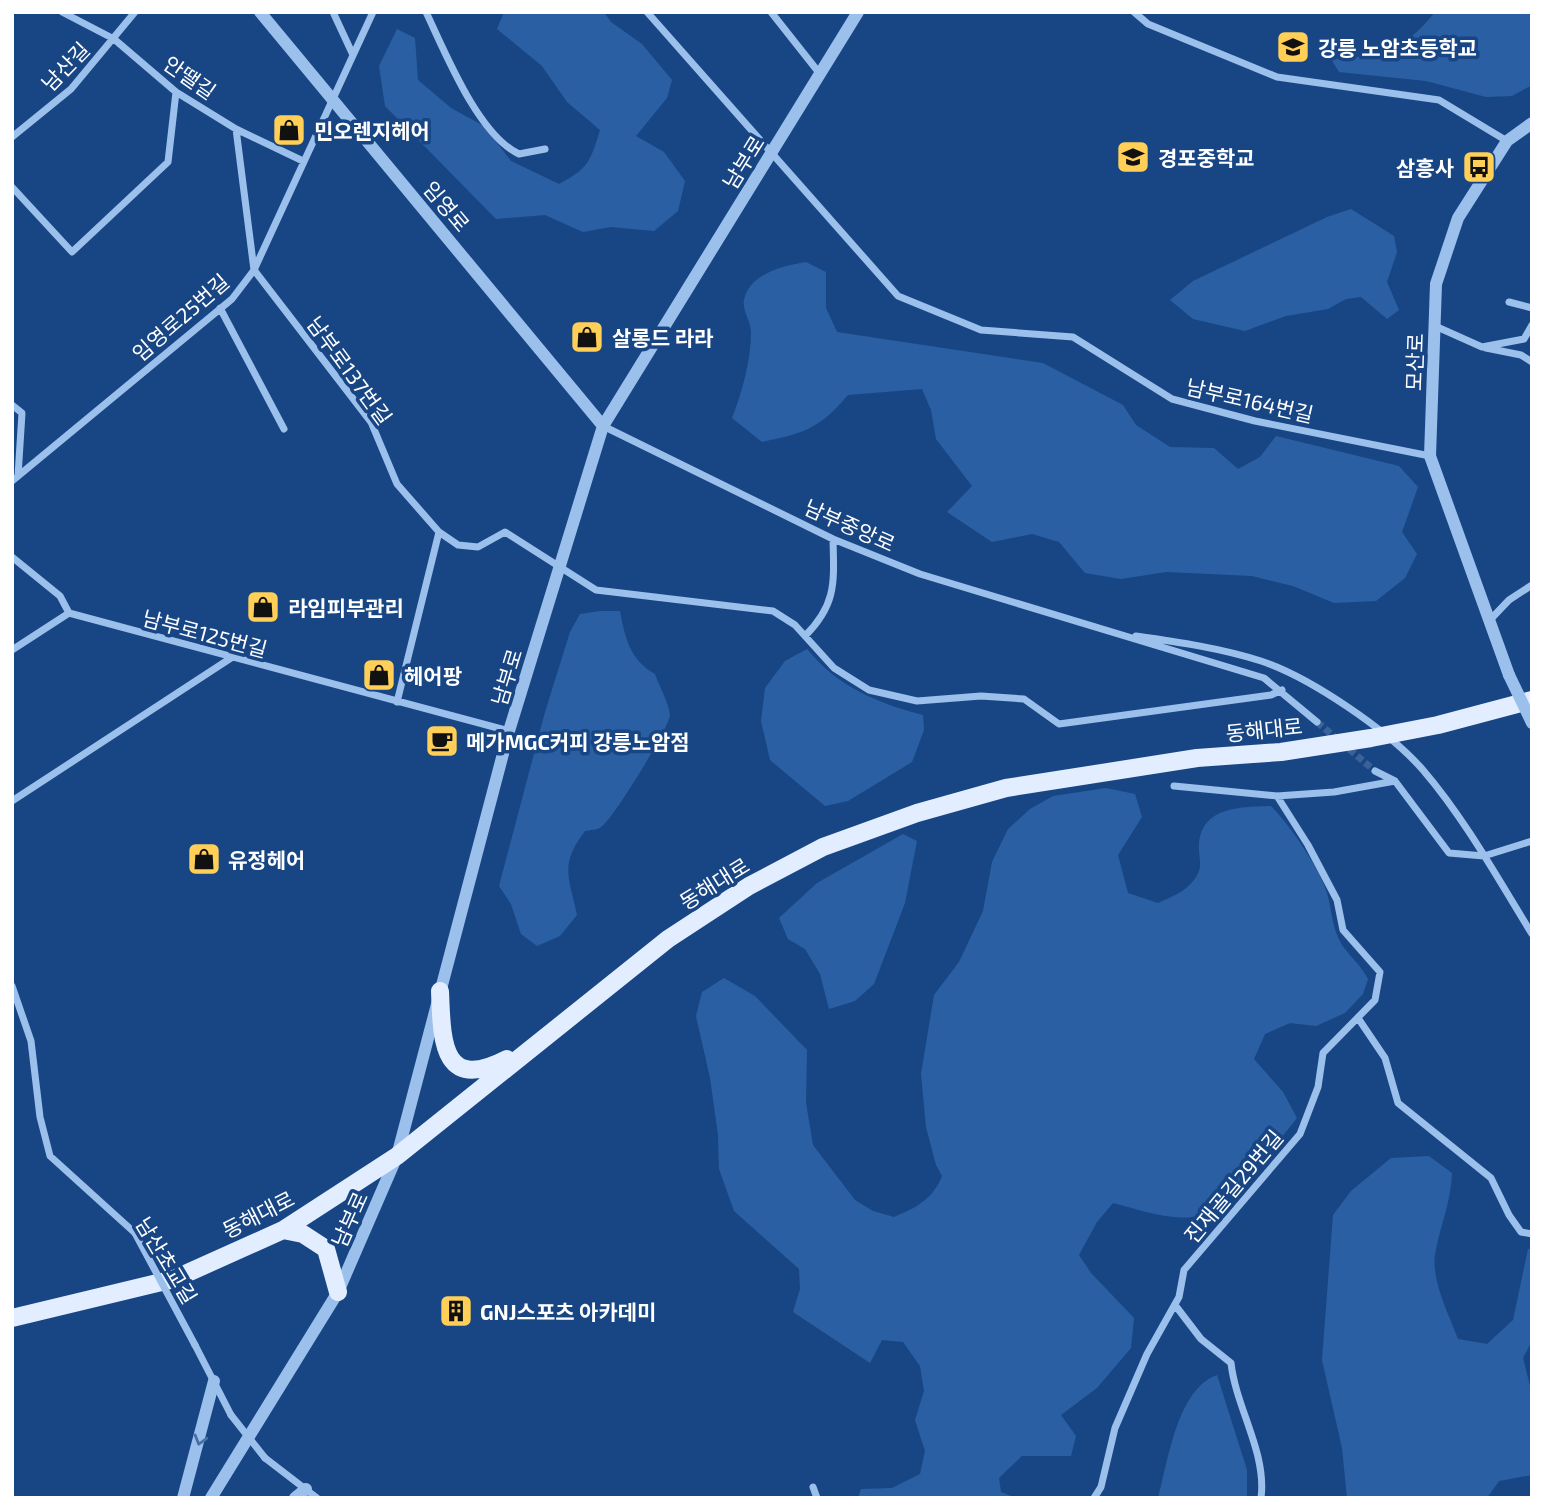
<svg xmlns="http://www.w3.org/2000/svg" width="1544" height="1510" font-family="'Exo 2','Noto Sans KR',sans-serif">
  <style>
    .green { fill: #2a60a3 }
    .lines { fill: none; stroke-linecap: round; stroke-linejoin: round }
    .minor-tunnel { stroke: #3b6296; stroke-width: 7; stroke-dasharray: 7 3.5; stroke-linecap: butt }
    .minor { stroke: #9cc0ec; stroke-width: 7 }
    .tertiary { stroke: #9cc0ec; stroke-width: 12 }
    .primary { stroke: #e2edff; stroke-width: 18 }
    .minor-bridge { stroke: #9cc0ec; stroke-width: 7 }
    .tertiary-bridge { stroke: #9cc0ec; stroke-width: 12 }
    .oneway { stroke: #4671a8 }
    .labels { text-anchor: middle; dominant-baseline: central; stroke-width: 7; stroke-linejoin: round; paint-order: stroke }
    .poi-label { font-size: 21px; font-weight: bold; fill: #fff; stroke: #184684; text-anchor: start }
    .street-label { font-size: 21px; fill: #fff; stroke: #184684 }
  </style>
  <rect width="100%" height="100%" fill="#184684"/>
  <path class="green" d="M 504,12 L 604,12 L 611,22 L 642,44 L 672,80 L 667,98 L 636,136 L 664,152 L 685,181 L 678,211 L 654,231 L 611,227 L 583,232 L 545,215 L 496,219 L 385,106 L 379,66 L 397,29 L 415,38 L 418,80 L 451,108 L 484,126 L 511,161 L 559,184 C 589,168 590,162 600,130 L 567,102 L 542,66 L 497,29 Z
    M 1435,12 L 1532,12 L 1532,85 L 1512,96 L 1486,97 L 1426,81 L 1339,72 L 1331,59 C 1380,56 1403,52 1435,12 Z
    M 1351,209 L 1394,236 L 1397,252 L 1387,282 L 1399,310 L 1387,319 L 1361,297 L 1346,299 L 1328,309 L 1286,316 L 1245,331 L 1193,319 L 1170,300 L 1193,281 L 1327,217 Z
    M 806,262 L 826,272 L 826,308 L 837,332 L 1043,363 L 1123,405 L 1136,425 L 1170,447 L 1214,448 L 1238,469 L 1260,457 L 1276,436 L 1399,466 L 1418,487 L 1402,532 L 1417,554 L 1405,578 L 1376,601 L 1334,603 L 1293,586 L 1252,576 L 1166,572 L 1121,579 L 1085,573 L 1059,542 L 1032,534 L 992,542 L 947,512 L 972,486 L 936,439 L 931,410 L 922,389 L 848,395 C 819,429 804,433 762,442 L 732,418 C 742,392 751,361 751,332 C 751,322 742,310 744,300 C 750,273 783,266 806,262 Z
    M 600,611 L 620,611 C 625,638 630,660 655,674 C 659,686 669,703 670,715 C 670,726 612,821 601,827 C 598,830 590,830 585,831 C 559,865 569,877 577,915 L 560,936 L 537,946 L 521,934 L 511,904 L 499,886 L 545,712 L 570,632 L 580,614 Z
    M 807,649 C 838,687 877,703 923,715 L 924,730 L 912,762 L 848,801 L 825,806 L 770,760 L 761,721 L 765,688 L 785,661 Z
    M 1106,788 L 1135,794 L 1142,817 L 1118,855 L 1128,893 L 1158,903 C 1174,896 1192,889 1199,871 C 1202,864 1198,852 1199,844 C 1202,806 1242,807 1271,806 C 1289,824 1320,869 1327,893 C 1332,910 1332,929 1342,945 C 1351,958 1360,964 1368,979 L 1363,994 L 1345,1013 L 1316,1026 L 1290,1023 L 1265,1034 L 1254,1059 L 1283,1092 L 1297,1118 C 1278,1142 1221,1214 1192,1217 C 1166,1220 1138,1209 1113,1203 L 1097,1222 L 1079,1255 L 1091,1273 L 1134,1318 L 1131,1348 L 1097,1388 L 1061,1415 L 1076,1436 L 1071,1456 L 1022,1456 L 999,1478 L 1001,1492 L 1016,1498 L 858,1498 L 861,1489 L 892,1488 L 920,1474 L 925,1451 L 915,1420 L 924,1391 L 920,1366 L 903,1342 L 882,1340 L 870,1363 L 793,1312 L 800,1289 L 799,1269 L 734,1211 L 719,1169 L 718,1135 L 710,1078 L 696,1016 L 702,992 L 724,978 L 755,996 L 807,1050 L 806,1103 L 813,1145 L 855,1200 L 873,1211 L 894,1217 C 916,1208 933,1199 942,1176 L 936,1165 L 926,1127 L 921,1074 L 934,995 L 959,962 L 983,911 L 992,862 L 1008,829 L 1030,809 L 1053,796 Z
    M 903,834 L 917,841 L 905,903 L 874,984 L 855,1001 L 829,1009 L 820,974 L 805,949 L 788,939 L 779,918 L 817,883 Z
    M 1429,1156 L 1452,1173 C 1451,1202 1440,1226 1435,1254 C 1431,1280 1449,1315 1458,1339 L 1487,1344 L 1513,1320 L 1528,1249 L 1532,1249 L 1532,1341 L 1523,1358 L 1532,1394 L 1532,1475 L 1499,1481 L 1487,1498 L 1347,1498 L 1342,1448 L 1322,1360 L 1333,1215 L 1351,1191 L 1391,1158 Z
    M 1217,1375 L 1247,1470 L 1247,1498 L 1158,1498 C 1168,1462 1177,1389 1217,1375 Z"/>
  <g class="lines">
    <path class="minor-tunnel" d="M 1317,722 L 1375,771"/>
    <path class="minor" d="M 62,12 L 114,39 L 176,92 L 236,129 L 303,161
      M 333,12 L 353,55
      M 426,12 C 445,52 478,135 519,154 L 545,149
      M 647,12 L 898,296 L 981,330 L 1073,337 L 1172,399 L 1255,421 L 1430,456
      M 771,12 L 820,74
      M 1134,12 L 1148,24 L 1277,77 L 1439,100 L 1507,141
      M 236,129 L 254,270 L 371,422 L 397,484 L 439,532 L 458,545 L 478,547 L 505,532 L 596,590 L 773,611 L 795,625 L 834,668 L 869,690 L 917,701 L 981,696 L 1024,699 L 1059,724 L 1271,695 L 1282,690
      M 12,137 L 71,89 L 135,12
      M 12,187 L 72,252 L 168,162 L 176,92
      M 1509,302 L 1532,308
      M 220,308 L 284,429
      M 1435,326 L 1482,347 L 1524,339 L 1532,325
      M 1486,348 L 1521,355 L 1532,362
      M 12,405 L 22,413 L 18,476
      M 603,426 L 833,539 L 920,574 L 1264,678 L 1317,722
      M 12,481 L 232,299 L 254,270 L 373,12
      M 12,557 L 60,596 L 69,613
      M 1488,622 L 1509,600 L 1532,585
      M 805,636 C 837,604 834,582 833,539
      M 1136,636 C 1178,642 1220,648 1261,661 C 1310,677 1389,731 1423,770 C 1465,819 1498,879 1532,934
      M 12,650 L 69,613 L 509,731
      M 397,702 L 439,532
      M 1375,771 L 1395,781 L 1449,853 L 1484,856 L 1532,841
      M 1174,786 L 1277,796 L 1334,792 L 1395,781
      M 12,801 L 231,658
      M 12,986 L 31,1041 L 40,1117 L 50,1156 L 135,1233
      M 1358,1018 L 1385,1058 L 1398,1103 L 1491,1178 L 1509,1215 L 1521,1232 L 1532,1234
      M 1175,1305 L 1201,1339 L 1231,1363 C 1236,1408 1267,1453 1261,1498
      M 195,1345 L 231,1415
      M 265,1458 L 317,1498
      M 813,1487 L 817,1498
      M 1094,1498 L 1101,1487 L 1115,1428 L 1147,1354 L 1179,1297 L 1184,1270 L 1300,1134 L 1318,1087 L 1323,1053 L 1375,1000 L 1380,972 L 1343,930 L 1337,900 L 1308,845 L 1277,796"/>
    <path class="tertiary" d="M 260,12 L 603,426
      M 1509,675 L 1430,456 L 1436,284 L 1458,218 L 1507,141 L 1532,123
      M 183,1498 L 214,1381
      M 211,1498 L 338,1292 L 397,1156 L 509,731 L 603,426 L 858,12
      M 295,1498 L 306,1489"/>
    <path class="primary" d="M 440,991 C 442,1040 441,1093 507,1059
      M 283,1230 L 303,1234 L 326,1249 L 338,1292
      M 12,1318 L 174,1279 L 283,1230 L 397,1156 L 668,939 L 749,886 L 823,847 L 917,813 L 1006,788 L 1197,758 L 1281,752 L 1371,738 L 1438,725 L 1532,700"/>
    <path class="minor-bridge" d="M 135,1233 L 195,1345
      M 231,1415 L 265,1458"/>
    <path class="tertiary-bridge" d="M 1509,675 L 1532,723"/>
  </g>
  <defs><path id="oneway-chevron" d="M-2-3.5L2.5 0L-2 3.5" fill="none" stroke-width="1.6" stroke-linecap="round" stroke-linejoin="round" transform="scale(1.75)"/></defs>
  <use class="oneway" href="#oneway-chevron" transform="translate(200 1440) rotate(106)"/>
  <defs>
    <symbol id="school-square" viewBox="-11 -11 22 22"><rect x="-9" y="-9" width="18" height="18" rx="4" fill="#ffcf58" stroke="#184684"/><path d="M0-5L7-2L0 1L-7-2ZM-4 1L0 2.5L4 1V4Q0 6-4 4Z" fill="#111"/></symbol>
    <symbol id="shop-square" viewBox="-11 -11 22 22"><rect x="-9" y="-9" width="18" height="18" rx="4" fill="#ffcf58" stroke="#184684"/><path d="M-5-2.5h2.3a2.7 3.5 0 0 1 5.4 0H5L5.5 6h-11ZM-1.5-2.5h3a1.5 2.3 0 0 0-3 0Z" fill="#111"/></symbol>
    <symbol id="bus-square" viewBox="-11 -11 22 22"><rect x="-9" y="-9" width="18" height="18" rx="4" fill="#ffcf58" stroke="#184684"/><path d="M-5-6H5V4H4V6H2V4H-2V6H-4V4H-5ZM-3.5-4V0h7V-4ZM-3.5 1.2v1.5H-2V1.2ZM2 1.2v1.5H3.5V1.2Z" fill="#111"/></symbol>
    <symbol id="cafe-square" viewBox="-11 -11 22 22"><rect x="-9" y="-9" width="18" height="18" rx="4" fill="#ffcf58" stroke="#184684"/><path d="M-5.5-4.5H6V0H3Q3 3.5 0 3.5H-2.5Q-5.5 3.5-5.5 0ZM3-3.2v2h1.7v-2ZM-6 4.5H4V6H-6Z" fill="#111"/></symbol>
    <symbol id="building-square" viewBox="-11 -11 22 22"><rect x="-9" y="-9" width="18" height="18" rx="4" fill="#ffcf58" stroke="#184684"/><path d="M-4-6H4V6H1V3H-1V6H-4ZM-2.5-4.3h1.7v1.8h-1.7ZM.8-4.3h1.7v1.8H.8ZM-2.5-1h1.7V.8h-1.7ZM.8-1h1.7V.8H.8Z" fill="#111"/></symbol>
  </defs>
  <g fill-rule="evenodd">
    <use href="#school-square" x="1274" y="28" width="38" height="38"/>
    <use href="#shop-square" x="270" y="111" width="38" height="38"/>
    <use href="#school-square" x="1114" y="138" width="38" height="38"/>
    <use href="#bus-square" x="1460" y="148" width="38" height="38"/>
    <use href="#shop-square" x="568" y="318" width="38" height="38"/>
    <use href="#shop-square" x="244" y="588" width="38" height="38"/>
    <use href="#shop-square" x="360" y="656" width="38" height="38"/>
    <use href="#cafe-square" x="423" y="722" width="38" height="38"/>
    <use href="#shop-square" x="185" y="840" width="38" height="38"/>
    <use href="#building-square" x="437" y="1292" width="38" height="38"/>
  </g>
  <g class="labels">
    <g class="poi-label">
      <text x="1318" y="47">강릉 노암초등학교</text>
      <text x="314" y="130">민오렌지헤어</text>
      <text x="1158" y="157">경포중학교</text>
      <text x="1454" y="167" text-anchor="end">삼흥사</text>
      <text x="612" y="337">살롱드 라라</text>
      <text x="288" y="607">라임피부관리</text>
      <text x="404" y="675">헤어팡</text>
      <text x="466" y="741">메가MGC커피 강릉노암점</text>
      <text x="228" y="859">유정헤어</text>
      <text x="480" y="1311">GNJ스포츠 아카데미</text>
    </g>
    <g class="street-label">
      <text transform="translate(65 66) rotate(-46)">남산길</text>
      <text transform="translate(190 77) rotate(35)">안땔길</text>
      <text transform="translate(743 162) rotate(-58)">남부로</text>
      <text transform="translate(447 206) rotate(50)">임영로</text>
      <text transform="translate(180 317) rotate(-41)">임영로25번길</text>
      <text transform="translate(1414 362) rotate(-88)">모산로</text>
      <text transform="translate(350 370) rotate(54)">남부로137번길</text>
      <text transform="translate(1250 400) rotate(13)">남부로164번길</text>
      <text transform="translate(850 525) rotate(24)">남부중앙로</text>
      <text transform="translate(205 633) rotate(15)">남부로125번길</text>
      <text transform="translate(506 677) rotate(-73)">남부로</text>
      <text transform="translate(1264 729) rotate(-6)">동해대로</text>
      <text transform="translate(714 883) rotate(-32)">동해대로</text>
      <text transform="translate(1233 1186) rotate(-50)">진재골길29번길</text>
      <text transform="translate(258 1214) rotate(-27)">동해대로</text>
      <text transform="translate(349 1219) rotate(-66)">남부로</text>
      <text transform="translate(167 1260) rotate(59)">남산초교길</text>
    </g>
  </g>
  <rect width="1544" height="1510" fill="none" stroke="#ffffff" stroke-width="28"/>
</svg>
